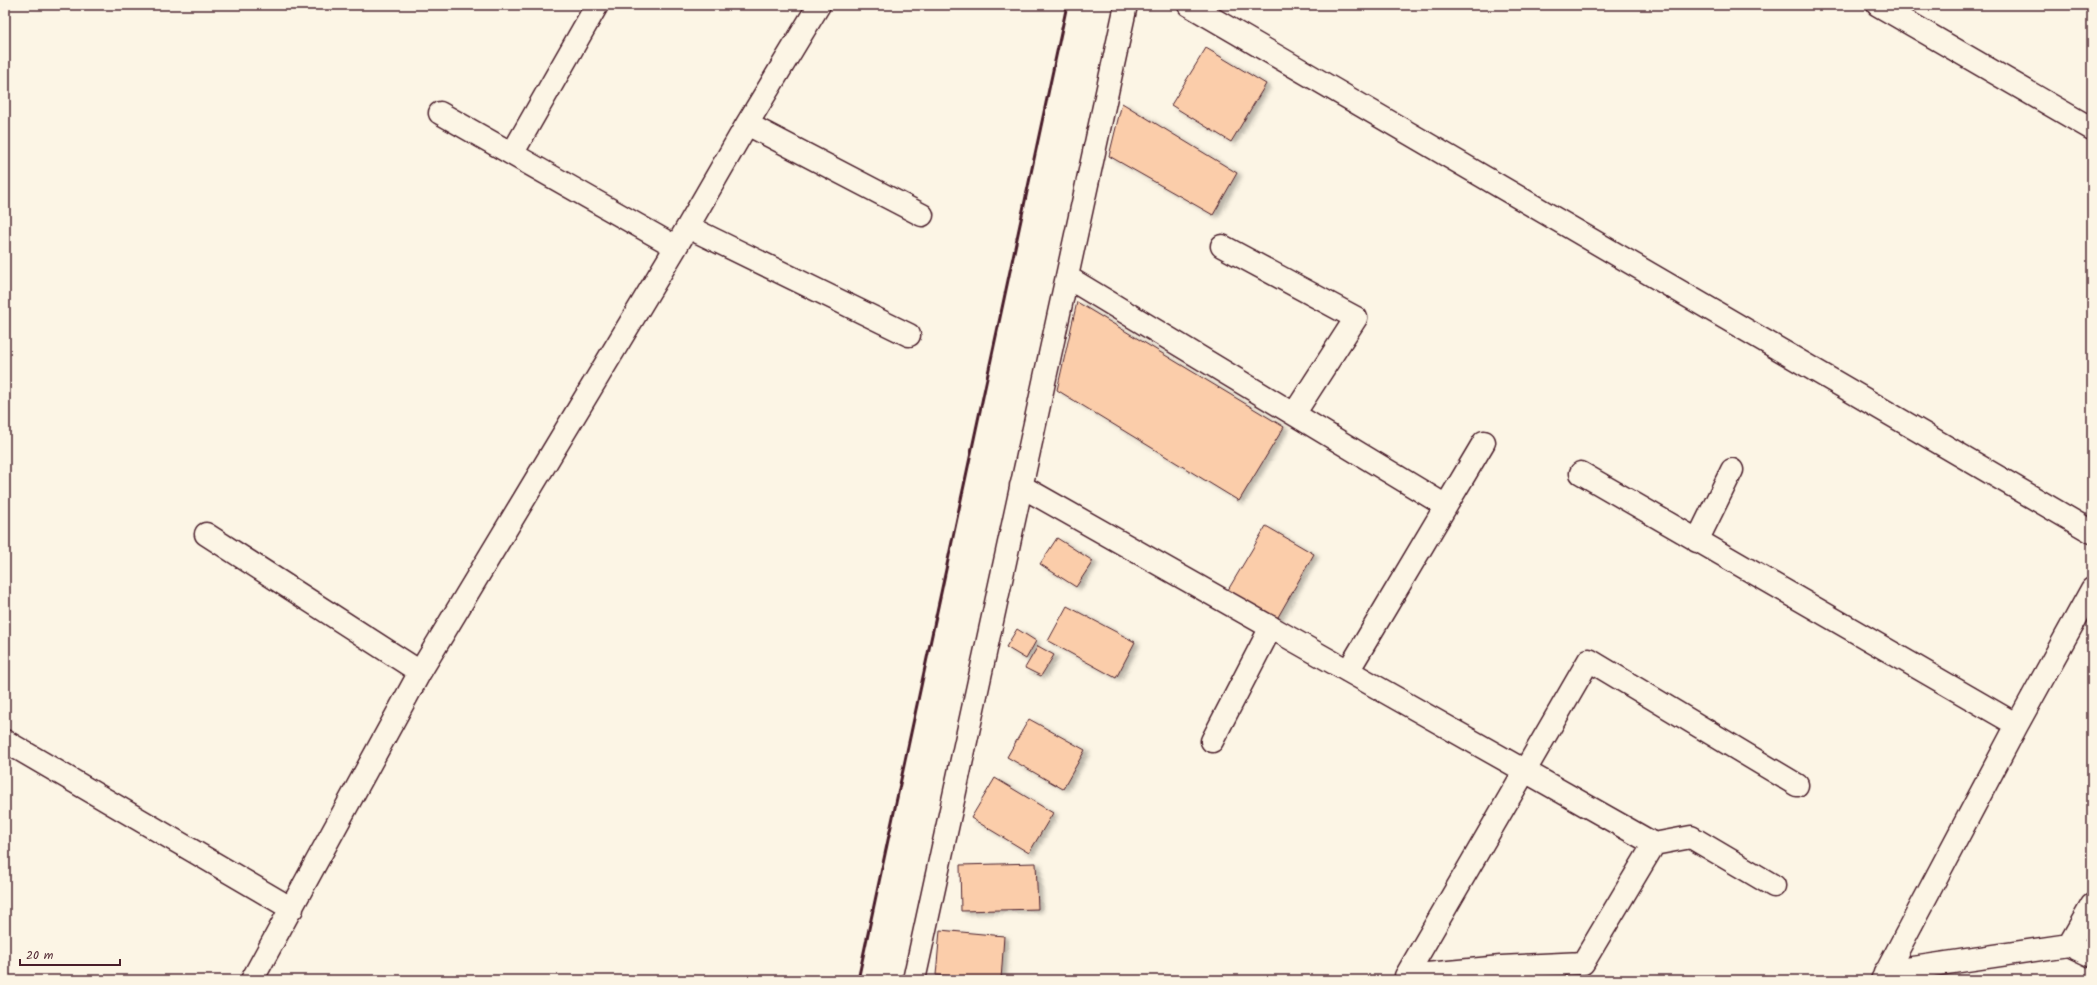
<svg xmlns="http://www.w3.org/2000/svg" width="2097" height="985" font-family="Kalam,sans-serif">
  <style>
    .building { fill: #fbcdaa; stroke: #4a1f2b; filter: url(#shadow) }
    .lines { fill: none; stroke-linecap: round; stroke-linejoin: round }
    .minor-casing { stroke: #4a1f2b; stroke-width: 25 }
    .minor { stroke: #fcf5e5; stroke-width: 22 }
    .rail { stroke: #4a1f2b; stroke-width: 3 }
  </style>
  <defs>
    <filter id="shadow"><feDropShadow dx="4.5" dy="2.5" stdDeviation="2" flood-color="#0004"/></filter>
  </defs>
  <rect width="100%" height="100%" fill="#fcf5e5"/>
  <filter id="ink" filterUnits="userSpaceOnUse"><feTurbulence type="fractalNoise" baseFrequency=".025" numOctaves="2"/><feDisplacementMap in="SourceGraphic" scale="8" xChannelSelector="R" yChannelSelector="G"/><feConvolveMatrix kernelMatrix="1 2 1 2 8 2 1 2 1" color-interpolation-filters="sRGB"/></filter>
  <g filter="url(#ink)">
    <path class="building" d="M 1206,48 L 1266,84 L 1231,142 L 1171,105 Z
      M 1122,103 L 1237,173 L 1213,215 L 1109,156 Z
      M 1077,302 L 1284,427 L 1239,501 L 1057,390 Z
      M 1266,526 L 1314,554 L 1274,624 L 1225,595 Z
      M 1057,538 L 1093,561 L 1076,587 L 1040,564 Z
      M 1067,606 L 1135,642 L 1116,678 L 1048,641 Z
      M 1017,629 L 1036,641 L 1026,659 L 1006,647 Z
      M 1038,646 L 1054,655 L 1041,676 L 1025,668 Z
      M 1029,719 L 1085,750 L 1063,789 L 1007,757 Z
      M 995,778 L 1053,813 L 1029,853 L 971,818 Z
      M 1036,863 L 1038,909 L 961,911 L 960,865 Z
      M 940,930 L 1004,936 L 1001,980 L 936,975 Z"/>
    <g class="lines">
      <defs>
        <path id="minor" d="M 1189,5 L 2092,532
          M 1878,5 L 2092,129
          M 440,113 L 676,247
          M 747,124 L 922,215
          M 512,154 L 597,5
          M 688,227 L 909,335
          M 1222,246 L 1356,318 L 1294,414
          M 1067,277 L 1446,506
          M 1581,473 L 2017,725
          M 1021,486 L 1654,844 L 1691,837 L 1774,886
          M 206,534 L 420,672
          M 1697,541 L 1732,470
          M 1348,671 L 1484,442
          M 5,741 L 292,909
          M 1212,741 L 1271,627
          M 1654,844 L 1583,963 L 1501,967 L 1406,976 L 1589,660 L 1797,785
          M 2069,945 L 2092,956
          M 1885,972 L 2069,945 L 2092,905
          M 252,980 L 420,672 L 676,247 L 747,124 L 819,5
          M 914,980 L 1126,5
          M 1882,980 L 2017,725 L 2092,589"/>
      </defs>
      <use href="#minor" class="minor-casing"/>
      <use href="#minor" class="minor"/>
      <path class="rail" d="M 858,980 L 1067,5"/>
    </g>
  </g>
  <rect width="2097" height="985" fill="none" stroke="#fcf5e5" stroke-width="20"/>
  <rect x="10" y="10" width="2077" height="965" fill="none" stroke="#4a1f2b" stroke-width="1.5" filter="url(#ink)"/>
  <path d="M20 959v6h100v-6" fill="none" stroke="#4a1f2b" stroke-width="2"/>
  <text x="26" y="959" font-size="12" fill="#4a1f2b" stroke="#fcf5e5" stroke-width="3" paint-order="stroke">20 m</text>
</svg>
